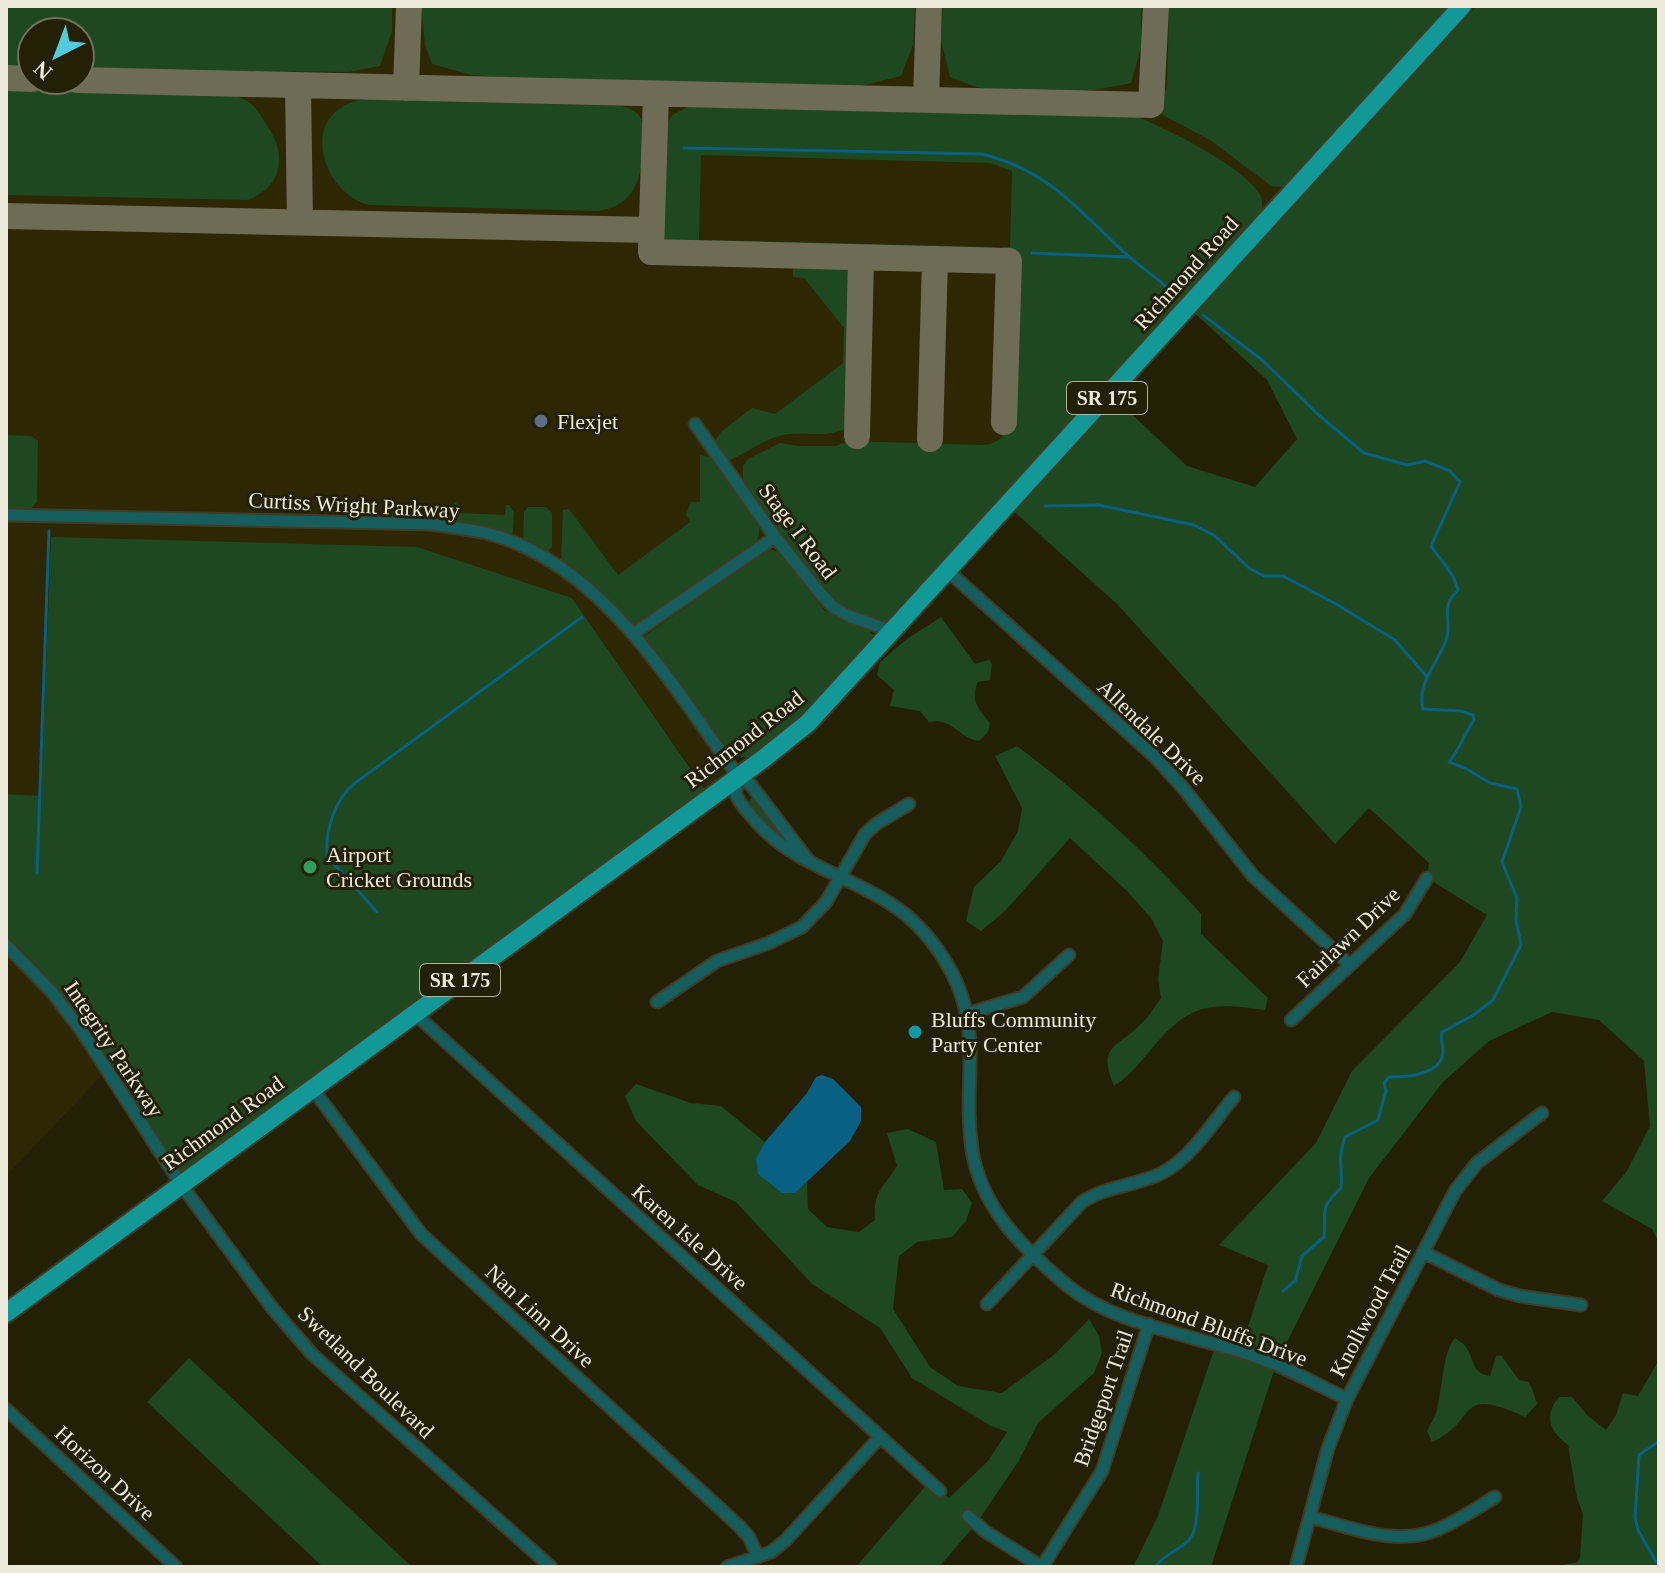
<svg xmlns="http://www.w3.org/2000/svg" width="1665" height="1573" font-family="Georgia,serif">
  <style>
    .built { fill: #2d2704; fill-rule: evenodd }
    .green { fill: #1e481f }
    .water { fill: #086082 }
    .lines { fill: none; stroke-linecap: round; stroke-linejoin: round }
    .stream { stroke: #086082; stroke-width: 3 }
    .taxiway { stroke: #6f6c56; stroke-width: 26 }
    .minor-casing { stroke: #403c24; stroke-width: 15 }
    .primary-casing { stroke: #403c24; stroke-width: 22 }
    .minor { stroke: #155e5d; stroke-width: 11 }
    .primary { stroke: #119897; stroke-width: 18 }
    .service-dot { fill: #5c6f8a; stroke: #242006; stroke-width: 3 }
    .leisure-dot { fill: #2e9e5b; stroke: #242006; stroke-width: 3 }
    .culture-dot { fill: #0f9aa8; stroke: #242006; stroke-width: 3 }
    .labels { text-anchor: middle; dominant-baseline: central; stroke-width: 6; stroke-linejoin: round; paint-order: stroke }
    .shield { fill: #242006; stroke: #b1ad9b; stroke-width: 2 }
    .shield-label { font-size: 20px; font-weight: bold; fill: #edeadb }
    .street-label { font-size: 22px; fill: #edeadb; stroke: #242006 }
    .poi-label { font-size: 22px; fill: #edeadb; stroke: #242006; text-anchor: start }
  </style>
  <rect width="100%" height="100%" fill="#242006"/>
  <path class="built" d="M 6,6 L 1659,6 L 1624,426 L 1168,286 L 814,682 L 706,790 L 572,598 L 51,537 L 41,797 L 6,794 ZM 32,32 L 80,32 L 80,80 L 32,80 Z
    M 6,945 L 52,992 L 106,1071 L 6,1176 Z"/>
  <path class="green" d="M 6,6 L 392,6 L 392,31 L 380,66 L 349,72 L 80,70 L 80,32 L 32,32 L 32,68 L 6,67 Z
    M 421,6 L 915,6 L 913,45 L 901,76 L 861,86 L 598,83 L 471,75 L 432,64 L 425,45 Z
    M 943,6 L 1141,6 L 1141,47 L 1131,83 C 1087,93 1031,98 986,89 C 974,87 961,81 950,77 L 941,41 Z
    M 1169,6 L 1453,6 L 1290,182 L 1282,187 L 1271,186 L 1210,140 L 1153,110 L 1160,102 L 1167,86 Z
    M 1477,6 L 1659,6 L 1659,1243 L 1652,1229 L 1602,1201 L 1627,1171 L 1650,1126 L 1644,1061 L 1599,1020 L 1552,1012 L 1489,1041 L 1443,1082 L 1369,1178 L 1276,1364 L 1211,1567 L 1133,1567 L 1158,1516 L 1216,1344 L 1240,1351 L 1268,1265 L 1219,1245 L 1316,1143 L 1352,1071 L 1460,962 L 1487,915 L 1427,878 L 1429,863 L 1369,808 L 1335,844 L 1117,604 L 1008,506 L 1110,394 L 1187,466 L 1255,487 L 1297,439 L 1267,380 L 1188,307 L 1200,295 L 1210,297 Z
    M 6,89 L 234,95 C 240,98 247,100 251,104 C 257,108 262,118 266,124 C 287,153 284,186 248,200 L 6,195 Z
    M 364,99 L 621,106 C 626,107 634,110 638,114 C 645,123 643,135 643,146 C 642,177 635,207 597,211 L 369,205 C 321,193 296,111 364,99 Z
    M 688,107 L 1138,117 C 1169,130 1245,167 1261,196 C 1263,202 1262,209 1262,215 L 888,623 L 873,621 L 835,604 L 813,580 L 743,482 L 743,466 L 748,459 L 780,443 L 799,446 L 835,446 L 848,441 L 981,445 C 998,444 1004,438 1009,422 L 1011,260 L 1002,256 L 1003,247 L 1010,247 L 1012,171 L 990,163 L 701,155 L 699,240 L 689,249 L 667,248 L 662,238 L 666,126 L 672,115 Z
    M 712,240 L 993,247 L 993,249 L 984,256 L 720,249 L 712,245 Z
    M 793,260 C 819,260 847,255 855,286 L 852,424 C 834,440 806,431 783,435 C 764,439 747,453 730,460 L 715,441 L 721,432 L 752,408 L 775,414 L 843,363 L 844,328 L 804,278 L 793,277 Z
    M 6,435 L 31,436 L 38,441 L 37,502 L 31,509 L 6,508 Z
    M 700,455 L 710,457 C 720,471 757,514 759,529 C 760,536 756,542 753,548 L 638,624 L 631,625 L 561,562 L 563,510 L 569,509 L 618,575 L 690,522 L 686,514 L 691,502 L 700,502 Z
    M 395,499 L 398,506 L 453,508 L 455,502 L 460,506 L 460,513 L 505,515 L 506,505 L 509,505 L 514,512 L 513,532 L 509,537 L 390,518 L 390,501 Z
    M 528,507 L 546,507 L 552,513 L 552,547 L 544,554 L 523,544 L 524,512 Z
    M 51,537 L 417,547 L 572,598 L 710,797 L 180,1183 L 168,1153 L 122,1089 L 87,1028 L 38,967 L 6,937 L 6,794 L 41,796 Z
    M 769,549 L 779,552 L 825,611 L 846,622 L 866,628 L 876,637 L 796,726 L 753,756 L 745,758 L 728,751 L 645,639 L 646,635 Z
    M 941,617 L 975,664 L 989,660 L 992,664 L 990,680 L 978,682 C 970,700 978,709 990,723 L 988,732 L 979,741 C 958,738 953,717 929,722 L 920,711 L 890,706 L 894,690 L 877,675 L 880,662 L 907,639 Z
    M 1017,746 C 1086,798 1144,850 1201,914 L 1201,934 L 1268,998 L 1265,1010 C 1213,1003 1190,1002 1154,1046 C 1141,1061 1131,1075 1114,1086 C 1097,1045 1116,1049 1141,1024 C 1149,1017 1155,1006 1161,998 L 1158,979 L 1163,941 L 1151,918 L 1127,891 L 1070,838 L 1005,911 L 981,931 L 966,921 L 974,887 L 1001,861 L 1018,831 L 1022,808 L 995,756 Z
    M 751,798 L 753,799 L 796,848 C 776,838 761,821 748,803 Z
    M 636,1084 L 691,1103 L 721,1106 L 765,1142 L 756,1158 L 794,1193 L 807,1182 L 808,1209 L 827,1227 L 859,1232 L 875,1220 C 873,1190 883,1189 897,1166 L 887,1133 L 908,1129 L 936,1142 L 944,1190 L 962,1189 L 972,1203 L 966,1221 L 952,1237 L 917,1242 L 899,1256 L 893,1309 L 930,1367 L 958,1386 L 1002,1393 L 1055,1354 L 1089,1319 L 1099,1336 L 1102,1353 L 1094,1373 L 1038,1423 L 1018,1462 L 976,1524 L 939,1567 L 856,1567 L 929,1482 L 949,1498 L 988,1461 L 1007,1432 L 991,1426 L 912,1378 L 880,1328 L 812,1284 L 736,1202 L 698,1185 L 636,1121 L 625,1096 Z
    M 1455,1338 C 1459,1341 1463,1343 1466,1347 C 1475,1360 1471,1373 1490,1376 L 1496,1356 L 1501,1355 L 1519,1380 L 1528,1382 L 1532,1388 L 1537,1404 L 1525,1417 C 1454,1384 1479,1422 1432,1442 L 1427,1431 C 1430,1425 1434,1419 1436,1413 C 1442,1395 1442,1352 1455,1338 Z
    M 189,1358 L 412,1567 L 323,1567 L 147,1402 Z
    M 1659,1360 L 1659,1567 L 1538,1567 L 1540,1565 L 1563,1565 L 1578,1562 L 1580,1557 L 1583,1514 L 1577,1498 L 1568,1445 C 1550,1432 1543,1416 1559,1397 L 1572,1397 L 1588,1416 L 1606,1430 L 1616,1415 L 1623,1393 L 1638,1396 Z"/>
  <path class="water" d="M 822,1075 L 833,1079 L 861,1107 L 861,1121 L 850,1141 L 795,1193 L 782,1193 L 758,1174 L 756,1158 L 765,1142 L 807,1093 L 816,1077 Z"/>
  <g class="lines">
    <path class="stream" d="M 684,148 L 982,154 C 1050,171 1077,209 1126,254 C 1141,268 1159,278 1173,294
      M 1032,253 L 1128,257
      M 1203,315 L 1262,360 L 1321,417 L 1364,453 L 1407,465 L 1425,461 L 1450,471 L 1460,482 L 1431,546 L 1453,576 L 1458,590 C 1439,608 1452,618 1447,637 C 1440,662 1416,681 1423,709 L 1461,711 L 1473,715 L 1474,720 C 1464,734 1460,749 1449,762 L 1465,768 L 1490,783 L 1517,789 L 1521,807 L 1502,862 L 1517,898 L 1516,920 L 1521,945 L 1493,1000 L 1472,1016 L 1442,1032 C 1440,1041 1445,1049 1442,1057 C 1436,1076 1405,1077 1389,1077 L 1384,1083 L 1386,1091 L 1378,1120 L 1345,1137 C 1337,1159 1343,1166 1341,1188 C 1318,1210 1327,1209 1324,1237 L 1302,1256 L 1295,1281 L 1283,1291
      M 1045,506 L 1099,505 L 1194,525 L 1215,536 L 1249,568 L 1264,576 L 1283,576 L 1336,604 L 1395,640 L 1427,677
      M 1659,614 L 1659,616
      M 37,873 L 49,531
      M 377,912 L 327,856 C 325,830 335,799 355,783 L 582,617
      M 1155,1567 C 1163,1555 1175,1552 1186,1543 C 1202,1530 1196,1493 1198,1473
      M 1659,1567 L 1638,1530 L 1635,1517 L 1639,1455 L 1659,1441"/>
    <path class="taxiway" d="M 6,78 L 32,79
      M 78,80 L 1151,105 L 1156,6
      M 298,86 L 300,222
      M 406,88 L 409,6
      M 656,94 L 651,252 L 1009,261 L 1004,422
      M 926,100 L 929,6
      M 6,216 L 651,230
      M 857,436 L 861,258
      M 930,439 L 935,259"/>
    <defs>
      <path id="minor" d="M 695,424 L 775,537 L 820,593 L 833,607 L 849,616 L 894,632
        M 6,515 L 431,524 C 449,527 468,529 486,533 C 603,563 671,685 738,776 L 751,785 L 808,860
        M 948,571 L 1156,758 L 1184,789 L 1253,876 L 1350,965
        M 633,634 L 775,537
        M 738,776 C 738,781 735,789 736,794 C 738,802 748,812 754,819 C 792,864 843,873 891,904 C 911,917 929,936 942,956 C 988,1026 961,1077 972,1150 C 981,1207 1021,1246 1063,1282 C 1113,1325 1186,1333 1248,1354 C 1282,1365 1314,1383 1347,1399
        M 6,945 L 52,992 L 81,1030 L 180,1183 L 273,1309 L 312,1354 L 551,1567
        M 657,1002 L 717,961 L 769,943 L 802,927 L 826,902 L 865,834 L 876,824 L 909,804
        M 414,1013 L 940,1491
        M 967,1014 L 1023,997 L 1069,955
        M 1291,1020 L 1405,914 L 1427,878
        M 312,1088 L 421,1234 L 739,1526 L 749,1537 L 758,1557
        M 1423,1252 L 1499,1290 L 1520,1296 L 1581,1305
        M 987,1304 L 1082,1202 C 1106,1186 1134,1186 1160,1174 C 1190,1160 1213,1122 1234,1097
        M 6,1409 L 176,1567
        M 968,1516 L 986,1532 L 1042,1567
        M 1310,1517 C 1350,1527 1393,1546 1434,1531 C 1455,1523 1475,1509 1495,1497
        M 727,1567 L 771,1552 L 785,1541 L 880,1437
        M 1042,1567 L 1102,1471 L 1149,1324
        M 1296,1567 L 1328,1448 L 1347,1399 L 1455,1191 L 1477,1163 L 1542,1113"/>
      <path id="primary" d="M 6,1313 L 763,759 L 808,723 L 1462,6"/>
    </defs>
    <use href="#minor" class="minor-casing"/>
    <use href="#primary" class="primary-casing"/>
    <use href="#minor" class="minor"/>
    <use href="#primary" class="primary"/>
  </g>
  <circle class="service-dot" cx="541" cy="421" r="8"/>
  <circle class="leisure-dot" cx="310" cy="867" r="8"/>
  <circle class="culture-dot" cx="915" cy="1032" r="8"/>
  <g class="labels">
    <g class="shield">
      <rect x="1067" y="382" width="80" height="32" rx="6"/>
      <rect x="420" y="964" width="80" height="32" rx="6"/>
    </g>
    <g class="shield-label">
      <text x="1107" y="398">SR 175</text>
      <text x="460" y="980">SR 175</text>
    </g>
    <g class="street-label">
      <text transform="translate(1186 273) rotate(-48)">Richmond Road</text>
      <text transform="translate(354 505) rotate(3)">Curtiss Wright Parkway</text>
      <text transform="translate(798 531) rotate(53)">Stage I Road</text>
      <text transform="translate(1152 732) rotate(44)">Allendale Drive</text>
      <text transform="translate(744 739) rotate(-38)">Richmond Road</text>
      <text transform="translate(1348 937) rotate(-44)">Fairlawn Drive</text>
      <text transform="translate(114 1049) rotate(56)">Integrity Parkway</text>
      <text transform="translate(223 1123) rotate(-36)">Richmond Road</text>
      <text transform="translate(690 1237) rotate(42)">Karen Isle Drive</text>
      <text transform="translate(1370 1311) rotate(-62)">Knollwood Trail</text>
      <text transform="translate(540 1316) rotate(43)">Nan Linn Drive</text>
      <text transform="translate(1209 1324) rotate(20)">Richmond Bluffs Drive</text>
      <text transform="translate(366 1372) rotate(44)">Swetland Boulevard</text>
      <text transform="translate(1103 1398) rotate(-71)">Bridgeport Trail</text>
      <text transform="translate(105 1473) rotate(43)">Horizon Drive</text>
    </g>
    <g class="poi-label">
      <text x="557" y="421">Flexjet</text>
      <text x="326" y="854">Airport<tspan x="326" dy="25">Cricket Grounds</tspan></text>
      <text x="931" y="1019">Bluffs Community<tspan x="931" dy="25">Party Center</tspan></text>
    </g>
  </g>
  <rect width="1665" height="1573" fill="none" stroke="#edeadb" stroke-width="16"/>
  <g transform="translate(56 56) rotate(222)"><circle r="38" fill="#242006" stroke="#74715b" stroke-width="2"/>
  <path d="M0-6L14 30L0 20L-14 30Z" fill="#54cadd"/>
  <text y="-12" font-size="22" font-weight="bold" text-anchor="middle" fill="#edeadb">N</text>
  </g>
</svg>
